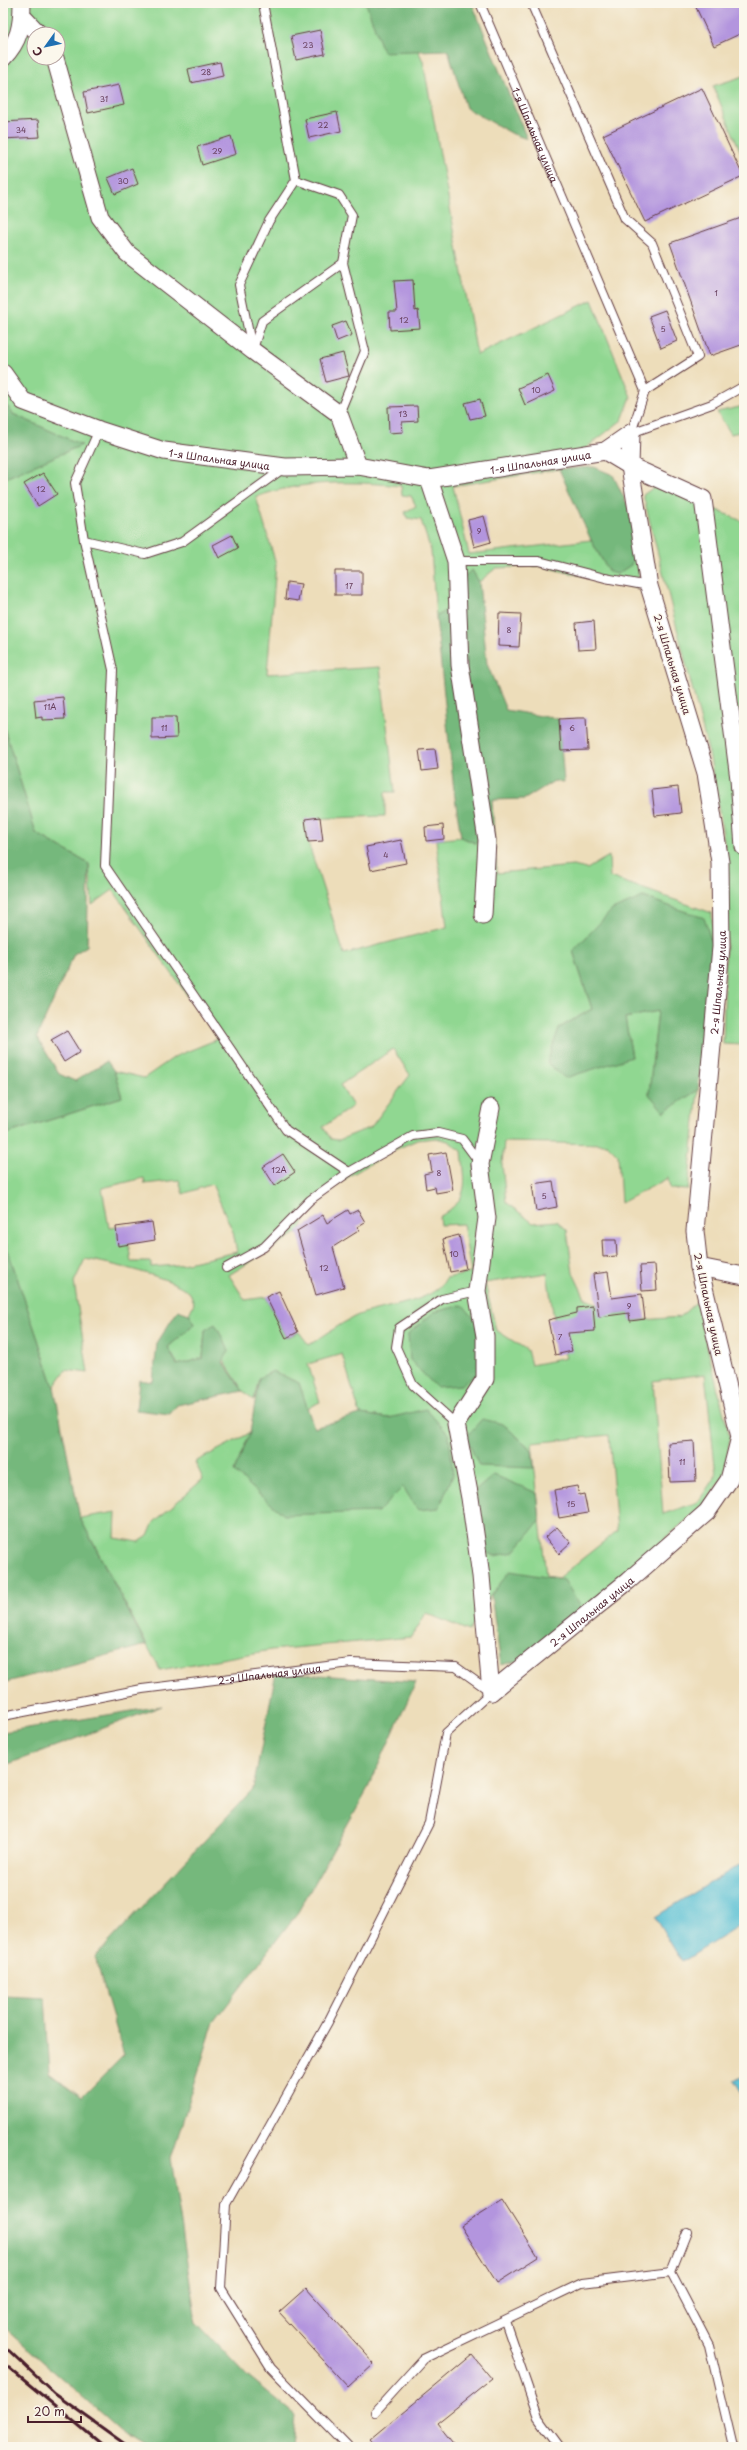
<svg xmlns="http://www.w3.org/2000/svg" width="747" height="2450" font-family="'Playpen Sans',sans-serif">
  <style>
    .green { fill: #90d791; stroke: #6d7b5e; fill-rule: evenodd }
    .forest { fill: #74b87b; stroke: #5f6c53 }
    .water { fill: #58c0d4; stroke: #517080 }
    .building { fill: #b395de }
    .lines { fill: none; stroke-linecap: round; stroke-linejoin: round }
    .lane-casing { stroke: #623c40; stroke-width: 10 }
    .street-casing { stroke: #623c40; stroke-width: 19 }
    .lane { stroke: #fff; stroke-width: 8 }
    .street { stroke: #fff; stroke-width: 17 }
    .rail { stroke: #4a1f2b; stroke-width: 3 }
    .labels { text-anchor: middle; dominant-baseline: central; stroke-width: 3; stroke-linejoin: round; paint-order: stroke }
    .number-label { font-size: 8px; fill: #643c58 }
    .street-label { font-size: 10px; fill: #4a1f2b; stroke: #fbf7ec }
  </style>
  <rect width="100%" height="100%" fill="#fbf7ec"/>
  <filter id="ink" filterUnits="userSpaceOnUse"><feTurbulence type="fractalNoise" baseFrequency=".025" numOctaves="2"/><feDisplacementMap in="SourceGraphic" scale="8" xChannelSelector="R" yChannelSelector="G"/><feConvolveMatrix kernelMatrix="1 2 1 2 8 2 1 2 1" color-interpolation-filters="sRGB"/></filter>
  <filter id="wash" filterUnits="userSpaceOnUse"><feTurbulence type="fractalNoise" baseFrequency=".012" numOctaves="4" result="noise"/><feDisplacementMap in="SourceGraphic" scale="16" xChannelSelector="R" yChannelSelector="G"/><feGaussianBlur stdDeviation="0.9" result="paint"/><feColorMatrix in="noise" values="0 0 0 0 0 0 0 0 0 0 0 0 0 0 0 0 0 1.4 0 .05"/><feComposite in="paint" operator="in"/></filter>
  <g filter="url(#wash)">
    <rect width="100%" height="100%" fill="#edddba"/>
    <path class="green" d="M 3,3 L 396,3 L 423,61 L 477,355 L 592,300 L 631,397 L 622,420 L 559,469 L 453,486 L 469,554 L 591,540 L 609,572 L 636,545 L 640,589 L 539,566 L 496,568 L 479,582 L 472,570 L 462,599 L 436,617 L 431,551 L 421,520 L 407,518 L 405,512 L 416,506 L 411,496 L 402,495 L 401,486 C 353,481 302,480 256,497 L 276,564 L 267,674 L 380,667 L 395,792 L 385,792 L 385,816 L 305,819 L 308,842 L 344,954 L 447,927 L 436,840 L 461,837 L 475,843 L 494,837 L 497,873 L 573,866 L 587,869 L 609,856 L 610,877 L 712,913 L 713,946 L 703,918 L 643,897 L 573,951 L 592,1009 L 559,1028 L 632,1057 L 625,1018 L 658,1011 L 649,1094 L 664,1111 L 698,1090 L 688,1190 L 670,1189 L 668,1178 L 621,1203 L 618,1155 L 607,1144 L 504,1142 L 502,1164 L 506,1202 L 533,1223 L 557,1221 L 567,1230 L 573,1273 L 585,1298 L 615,1315 L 629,1313 L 631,1321 L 680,1317 L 696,1302 L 730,1438 L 724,1476 L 703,1506 L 583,1610 L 491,1595 L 469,1631 L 426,1613 L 412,1637 L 271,1650 L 160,1670 L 80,1518 L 116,1512 L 115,1538 L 139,1542 L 148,1536 L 154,1522 L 203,1479 L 195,1462 L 250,1433 L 234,1472 L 426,1410 L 389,1418 L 360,1414 L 342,1354 L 308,1364 L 320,1402 L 307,1408 L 299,1383 L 259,1378 L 254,1400 L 243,1391 L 205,1330 L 203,1358 L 178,1365 L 168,1347 L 195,1324 L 189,1314 L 194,1303 C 193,1300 191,1294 189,1292 C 172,1277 108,1263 85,1259 L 74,1282 L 88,1373 L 66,1370 L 54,1387 L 3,1236 L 3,1135 L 122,1097 L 114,1071 L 144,1078 L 176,1056 L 218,1039 L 113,890 L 92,905 L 89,864 L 36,833 L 3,724 L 3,479 L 81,445 L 13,414 L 3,401 ZM 34,34 L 58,34 L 58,58 L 34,58 ZM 393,1049 L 410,1075 L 371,1127 L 339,1140 L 331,1139 L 323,1127 L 353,1106 L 340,1085 ZM 436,1138 L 448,1141 L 462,1151 C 465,1184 471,1198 439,1217 L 440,1225 L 463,1224 L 471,1273 L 446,1278 C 434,1305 378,1305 354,1317 C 338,1325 324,1336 309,1345 L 299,1332 L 286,1338 L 266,1297 L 245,1300 L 229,1275 L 300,1231 L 311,1203 L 351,1175 L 392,1151 L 417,1140 ZM 144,1178 L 145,1184 L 179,1180 L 183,1194 L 212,1184 L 233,1232 L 237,1252 L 178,1265 L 151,1267 L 151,1262 L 131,1262 L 126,1226 L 109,1228 L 102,1188 ZM 547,1273 L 554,1319 L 566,1358 L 531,1365 L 527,1350 L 496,1330 L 485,1283 ZM 705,1374 L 716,1475 L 698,1502 L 663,1514 L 653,1381 ZM 503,1424 L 532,1450 L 534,1468 ZM 609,1435 L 617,1531 L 558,1578 L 546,1576 L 532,1443 Z
      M 744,76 L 744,160 L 713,86 Z
      M 744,406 L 744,431 L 731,434 L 717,412 Z
      M 658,484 L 744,522 L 744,1045 L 723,1044 L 728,865 L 710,758 L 643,495 Z"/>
    <path class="forest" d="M 366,3 L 472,3 L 527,139 L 513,134 L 466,108 L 448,50 L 383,52 Z
      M 3,401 L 13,414 L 82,445 L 3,479 Z
      M 594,467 L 613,475 L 628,506 L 636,545 L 631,565 L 617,574 L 609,572 L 591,540 L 559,469 Z
      M 472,570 L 479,582 L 487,664 L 506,710 L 559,719 L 564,782 L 554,781 L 525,799 L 492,800 L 494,837 L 475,843 L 461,837 L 454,791 L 436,617 L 461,599 L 462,578 Z
      M 3,724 L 36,833 L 89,864 L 87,946 L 74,954 L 37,1037 L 59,1074 L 75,1081 L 107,1061 L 114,1071 L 122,1097 L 3,1135 Z
      M 643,897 L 704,918 L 713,946 L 698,1090 L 664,1112 L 649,1094 L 658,1011 L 625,1018 L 632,1057 L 565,1078 L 547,1063 L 559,1028 L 592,1009 L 573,951 L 612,910 Z
      M 3,1236 L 54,1387 L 80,1518 L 146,1645 L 3,1683 Z
      M 463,1305 L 477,1322 L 480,1372 L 461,1385 L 436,1387 L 410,1360 L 408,1334 L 434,1312 Z
      M 178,1310 L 189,1314 L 195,1324 L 168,1347 L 177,1365 L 203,1358 L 205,1330 L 215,1324 L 229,1350 L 223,1362 L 243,1391 L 177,1405 L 170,1414 L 136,1410 L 139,1380 L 153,1382 L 157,1343 Z
      M 273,1371 L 299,1383 L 314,1428 L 360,1414 L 389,1418 L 426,1409 L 449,1435 L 453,1475 L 439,1508 L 418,1510 L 403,1487 L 378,1512 L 284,1515 L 234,1472 L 250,1433 L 259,1378 Z
      M 482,1419 L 503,1424 L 532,1450 L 534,1468 L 479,1466 L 466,1437 Z
      M 494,1475 L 537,1493 L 540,1520 L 514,1552 L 496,1556 L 483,1551 L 475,1491 Z
      M 510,1571 L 564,1580 L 583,1610 L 523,1660 L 501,1665 L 491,1595 Z
      M 276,1672 L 416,1682 L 368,1788 L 298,1912 L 214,2022 L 171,2158 L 196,2322 L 247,2376 L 295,2415 L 292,2447 L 146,2447 L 123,2433 L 3,2326 L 3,1996 L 45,1998 L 50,2073 L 82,2097 L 124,2055 L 95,1957 L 253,1789 Z
      M 162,1706 L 3,1766 L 3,1732 Z"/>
    <path class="water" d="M 744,1862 L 744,1923 L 682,1962 L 655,1917 Z
      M 744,2075 L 744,2099 L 733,2081 Z"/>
    <g id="blocks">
      <path class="building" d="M 694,3 L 744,3 L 744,32 L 714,46 Z
        M 320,30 L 325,54 L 296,60 L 291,36 Z
        M 220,62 L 223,76 L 191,83 L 188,69 Z
        M 119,85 L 124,105 L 88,113 L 84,92 Z
        M 702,88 L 743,176 L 645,222 L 603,135 Z
        M 337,112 L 341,131 L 309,138 L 305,119 Z
        M 38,120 L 40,137 L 3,139 L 3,122 Z
        M 231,136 L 236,154 L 202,165 L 197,147 Z
        M 132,168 L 138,184 L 115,194 L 108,178 Z
        M 744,217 L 744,344 L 710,356 L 670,243 Z
        M 413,280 L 415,311 L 418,310 L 420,328 L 390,330 L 389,312 L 397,312 L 394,281 Z
        M 665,310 L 677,341 L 661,348 L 649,316 Z
        M 346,321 L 352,335 L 337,341 L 332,326 Z
        M 343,353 L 349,376 L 326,382 L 320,359 Z
        M 548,375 L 555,391 L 525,405 L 518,388 Z
        M 480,399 L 485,416 L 470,419 L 465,403 Z
        M 417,406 L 418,421 L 402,422 L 403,432 L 389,433 L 388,407 Z
        M 43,473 L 57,494 L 38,506 L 24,484 Z
        M 484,516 L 491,542 L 474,547 L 468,520 Z
        M 232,535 L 238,548 L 219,558 L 213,545 Z
        M 335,571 L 362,571 L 362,595 L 335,595 Z
        M 287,582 L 301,584 L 298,601 L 285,599 Z
        M 499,613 L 521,614 L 519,647 L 498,646 Z
        M 594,621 L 596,649 L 578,650 L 576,623 Z
        M 63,697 L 65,719 L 42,720 L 42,717 L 36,718 L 34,700 Z
        M 152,717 L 176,717 L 177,738 L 152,739 Z
        M 578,718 L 586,718 L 588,750 L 561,751 L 559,719 Z
        M 435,749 L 438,769 L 422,771 L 419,750 Z
        M 678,787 L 681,813 L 655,816 L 652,790 Z
        M 320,817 L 323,841 L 308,842 L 305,819 Z
        M 443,825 L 444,839 L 426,841 L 425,827 Z
        M 401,840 L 406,863 L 371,870 L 366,847 Z
        M 67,1031 L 80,1052 L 64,1062 L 51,1040 Z
        M 446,1152 L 453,1190 L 436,1193 L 435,1187 L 426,1189 L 424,1174 L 432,1172 L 429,1155 Z
        M 283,1154 L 295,1172 L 275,1186 L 263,1167 Z
        M 553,1181 L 557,1207 L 536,1211 L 532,1184 Z
        M 348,1210 L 350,1214 L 358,1210 L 365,1222 L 357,1227 L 360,1230 L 333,1247 L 344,1287 L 316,1295 L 297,1231 L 323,1215 L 327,1223 Z
        M 152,1222 L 155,1240 L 118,1246 L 116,1227 Z
        M 459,1235 L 466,1269 L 450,1272 L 443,1239 Z
        M 602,1240 L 616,1240 L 617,1256 L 603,1257 Z
        M 655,1265 L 657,1290 L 642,1291 L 640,1266 Z
        M 608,1272 L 612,1298 L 642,1294 L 645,1319 L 630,1321 L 629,1313 L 599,1317 L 593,1274 Z
        M 279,1291 L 298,1332 L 286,1338 L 266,1297 Z
        M 593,1306 L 595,1331 L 568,1333 L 572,1351 L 555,1355 L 548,1320 L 577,1313 L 577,1308 Z
        M 694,1441 L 696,1481 L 670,1482 L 668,1443 Z
        M 577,1486 L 579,1495 L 584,1494 L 588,1513 L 559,1518 L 554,1490 Z
        M 557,1527 L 571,1543 L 559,1554 L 545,1537 Z
        M 502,2200 L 538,2257 L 497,2283 L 461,2226 Z
        M 306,2288 L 374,2363 L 348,2387 L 279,2312 Z
        M 472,2355 L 492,2379 L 437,2423 L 456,2447 L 378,2447 L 371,2439 Z"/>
    </g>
  </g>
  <g filter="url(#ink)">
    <use href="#blocks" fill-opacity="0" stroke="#623c40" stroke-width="1"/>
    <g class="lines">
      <defs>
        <g id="lane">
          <path d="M 263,3 L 296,180 L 339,195 L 352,215 L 343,263 L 365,351 L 339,414"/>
          <path id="s1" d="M 480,3 L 645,391 L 631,433"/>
          <path d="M 531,3 L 625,219 L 652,243 L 698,357 L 645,391"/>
          <path d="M 252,348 L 239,285 L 269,221 L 296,180"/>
          <path d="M 253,349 L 262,321 L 343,263"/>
          <path d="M 99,430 L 75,483 L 84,540 L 113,670 L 105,866 L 286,1130 L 349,1172"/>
          <path d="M 631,433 L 712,404 L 744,386"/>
          <path d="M 84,540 L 145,554 L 182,542 L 284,468"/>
          <path d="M 456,561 L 539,561 L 605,578 L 649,586"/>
          <path d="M 226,1268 L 264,1247 L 310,1200 L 349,1172 L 413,1136 L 438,1133 L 462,1139 L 479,1162"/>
          <path d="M 456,1424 L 413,1385 L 396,1347 L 399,1328 L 442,1299 L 477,1291"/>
          <path id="s2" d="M 3,1716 L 142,1689 L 351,1663 L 456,1667 L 491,1692 L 446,1733 L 429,1823 L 328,2022 L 226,2204 L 221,2288 L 271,2368 L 348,2447"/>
          <path d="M 687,2232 L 671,2272 L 709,2345 L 733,2447"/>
          <path d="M 505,2321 L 538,2417 L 560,2447"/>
          <path d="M 375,2412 L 423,2359 L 582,2283 L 671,2272"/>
        </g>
        <g id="street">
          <path d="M 22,16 L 39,34"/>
          <path d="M 3,58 C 19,41 22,27 22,3"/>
          <path d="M 55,58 L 100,217 L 127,253 L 253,351 L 339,414 L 358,466"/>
          <path id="s3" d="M 3,373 L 23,401 L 99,430 L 164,451 L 285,467 L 358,466 L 429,479 L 605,451 L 631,433"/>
          <path d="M 605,451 L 630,466 L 703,499 L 739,779 L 744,847"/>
          <path d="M 429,479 L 456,561 L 460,665 L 487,840 L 483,915"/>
          <path d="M 491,1108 L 480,1164 L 487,1218 L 477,1291 L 485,1336 L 485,1379 L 456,1424 L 470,1498 L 481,1576 L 491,1692"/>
          <path d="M 699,1267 L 744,1276"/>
          <path id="s4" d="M 491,1692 L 628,1581 L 707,1512 L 729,1480 L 740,1437 L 699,1267 L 695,1231 L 721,947 L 720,862 L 706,773 L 649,586 L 630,466 L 631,433"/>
        </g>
      </defs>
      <use href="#lane" class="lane-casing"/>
      <use href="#street" class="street-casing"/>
      <use href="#lane" class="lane"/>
      <use href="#street" class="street"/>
      <path class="rail" d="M 3,2345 L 55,2394 L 129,2447
        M 3,2363 L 105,2447"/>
    </g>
  </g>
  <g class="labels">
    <g class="number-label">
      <text x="308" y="45">23</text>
      <text x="206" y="72">28</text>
      <text x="104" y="99">31</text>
      <text x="323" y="125">22</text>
      <text x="21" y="130">34</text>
      <text x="217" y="151">29</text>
      <text x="123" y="181">30</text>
      <text x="716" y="293">1</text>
      <text x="404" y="320">12</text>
      <text x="663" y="329">5</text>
      <text x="536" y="390">10</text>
      <text x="403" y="414">13</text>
      <text x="41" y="489">12</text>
      <text x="479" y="531">9</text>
      <text x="349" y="586">17</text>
      <text x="509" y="630">8</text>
      <text x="50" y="707">11А</text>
      <text x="164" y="728">11</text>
      <text x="572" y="728">6</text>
      <text x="386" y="855">4</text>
      <text x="279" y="1170">12А</text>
      <text x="439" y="1173">8</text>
      <text x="544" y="1196">5</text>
      <text x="454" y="1254">10</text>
      <text x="324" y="1268">12</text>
      <text x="629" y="1306">9</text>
      <text x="560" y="1337">7</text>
      <text x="682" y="1462">11</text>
      <text x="571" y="1504">15</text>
    </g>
    <g class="street-label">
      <text stroke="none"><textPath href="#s1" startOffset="143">1-я Шпальная улица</textPath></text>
      <text stroke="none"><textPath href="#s3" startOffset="240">1-я Шпальная улица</textPath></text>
      <text stroke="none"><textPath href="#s3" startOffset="564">1-я Шпальная улица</textPath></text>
      <text transform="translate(673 664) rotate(73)">2-я Шпальная улица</text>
      <text stroke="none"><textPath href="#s4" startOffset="825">2-я Шпальная улица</textPath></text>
      <text transform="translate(709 1304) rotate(78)">2-я Шпальная улица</text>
      <text stroke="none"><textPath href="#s4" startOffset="129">2-я Шпальная улица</textPath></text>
      <text stroke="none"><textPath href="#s2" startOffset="270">2-я Шпальная улица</textPath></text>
    </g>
  </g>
  <rect width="747" height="2450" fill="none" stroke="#fbf7ec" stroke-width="16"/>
  <g transform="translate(46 46) rotate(237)"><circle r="19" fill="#fbf7ec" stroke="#b4a19f"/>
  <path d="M0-3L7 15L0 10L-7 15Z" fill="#1f6fb2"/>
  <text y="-6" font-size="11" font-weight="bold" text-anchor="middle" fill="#4a1f2b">С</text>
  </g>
  <path d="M28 2416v6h53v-6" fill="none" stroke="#4a1f2b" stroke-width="2"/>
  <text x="34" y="2416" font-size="12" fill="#4a1f2b" stroke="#fbf7ec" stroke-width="3" paint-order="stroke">20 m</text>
</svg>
